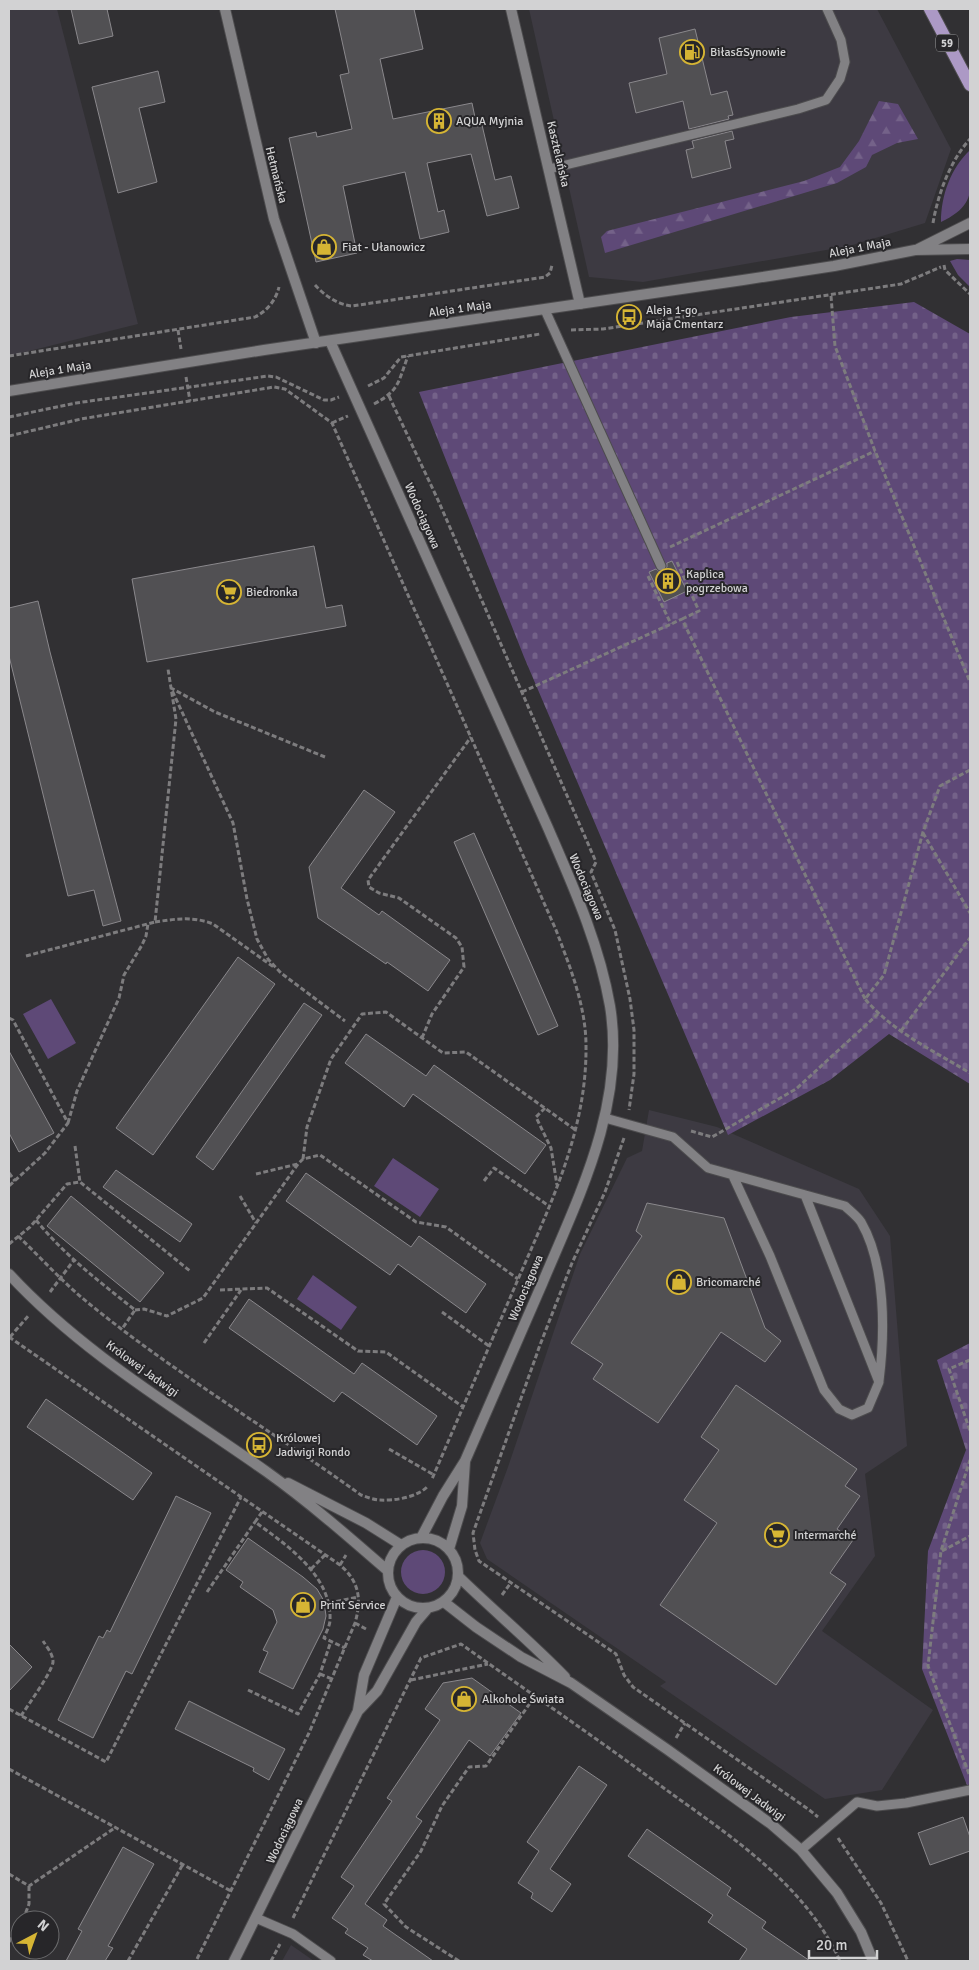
<svg xmlns="http://www.w3.org/2000/svg" width="979" height="1970" font-family="Signika,sans-serif">
  <style>
    .built { fill: #3d3a42 }
    .green { fill: #5e4977 }
    .forest { fill: url(#forest-firs) }
    .cemetery { fill: url(#cemetery-stones) }
    .building { fill: #515053; stroke: #8a888c }
    .lines { fill: none; stroke-linecap: round; stroke-linejoin: round }
    .service-casing { stroke: #4d4c4e; stroke-width: 11 }
    .minor-casing { stroke: #4d4c4e; stroke-width: 12 }
    .tertiary-casing { stroke: #4d4c4e; stroke-width: 12 }
    .primary-casing { stroke: #4d4c4e; stroke-width: 14 }
    .path { stroke: #7d7c7e; stroke-width: 3; stroke-dasharray: 5 2.5; stroke-linecap: butt }
    .service { stroke: #828184; stroke-width: 9 }
    .minor { stroke: #828184; stroke-width: 10 }
    .tertiary { stroke: #828184; stroke-width: 10 }
    .primary { stroke: #ac99c5; stroke-width: 12 }
    .labels { text-anchor: middle; dominant-baseline: central; stroke-width: 4; stroke-linejoin: round; paint-order: stroke }
    .shield { fill: #272629; stroke: #9f9ea0; stroke-width: 1 }
    .shield-label { font-size: 11px; font-weight: bold; fill: #d2d2d3 }
    .poi-label { font-size: 12px; fill: #d2d2d3; stroke: #272629; text-anchor: start }
    .street-label { font-size: 12px; fill: #d2d2d3; stroke: #272629 }
  </style>
  <defs>
    <pattern id="forest-firs" width="22" height="20" patternUnits="userSpaceOnUse" patternTransform="scale(1.25)"><rect width="22" height="20" fill="#5e4977"/><path d="M5 1l3.5 6h-7zM16 11l3.5 6h-7z" fill="#746289"/></pattern>
    <pattern id="cemetery-stones" width="16" height="16" patternUnits="userSpaceOnUse" patternTransform="scale(1.25)"><rect width="16" height="16" fill="#5e4977"/><path d="M2 7V4a2 2 0 0 1 4 0v3zM10 15v-3a2 2 0 0 1 4 0v3z" fill="#746289"/></pattern>
  </defs>
  <rect width="100%" height="100%" fill="#313033"/>
  <path class="built" d="M 9,9 L 57,9 L 138,324 L 9,356 Z
    M 529,9 L 877,9 L 951,149 L 925,223 L 849,246 L 643,282 L 589,277 Z
    M 649,1110 L 717,1127 L 859,1189 L 890,1236 L 907,1446 L 865,1474 L 875,1556 L 822,1631 L 933,1710 L 882,1790 L 825,1799 L 660,1686 L 666,1682 L 487,1559 L 480,1543 L 508,1467 L 580,1254 L 627,1158 L 642,1151 Z
    M 291,1945 L 314,1961 L 282,1961 Z"/>
  <path class="green" d="M 970,150 C 970,186 979,204 941,222 C 941,195 951,168 970,150 Z
    M 957,259 L 970,260 L 970,287 L 958,275 L 950,261 Z
    M 51,999 L 76,1043 L 48,1059 L 23,1014 Z
    M 393,1158 L 439,1189 L 420,1217 L 374,1186 Z
    M 313,1275 L 357,1307 L 341,1330 L 297,1299 Z
    M401 1572a22 22 0 1 1 44 0a22 22 0 1 1-44 0Z"/>
  <path class="forest" d="M 879,101 L 898,104 L 918,139 L 897,143 L 872,155 L 866,167 L 837,183 L 605,253 L 601,237 L 607,231 L 804,181 L 840,167 L 859,141 Z"/>
  <path class="cemetery" d="M 914,302 L 970,334 L 970,1084 L 889,1034 L 830,1080 L 728,1135 L 524,657 L 419,392 L 791,317 Z
    M 970,1343 L 970,1793 L 922,1669 L 928,1551 L 966,1450 L 937,1360 Z"/>
  <path class="building" d="M 71,9 L 107,9 L 113,36 L 79,44 Z
    M 335,9 L 414,9 L 423,49 L 380,59 L 393,119 L 472,103 L 477,127 L 482,125 L 495,180 L 511,176 L 519,208 L 487,216 L 471,154 L 427,163 L 438,212 L 444,210 L 449,232 L 420,239 L 405,172 L 343,186 L 357,253 L 316,262 L 289,138 L 316,132 L 317,137 L 352,129 L 340,75 L 349,73 Z
    M 695,29 L 711,95 L 727,91 L 733,115 L 728,116 L 729,119 L 689,129 L 683,101 L 636,113 L 629,83 L 667,74 L 659,38 Z
    M 158,71 L 165,102 L 139,108 L 157,182 L 118,193 L 92,87 Z
    M 732,131 L 734,139 L 725,141 L 731,168 L 692,178 L 686,150 L 694,148 L 692,141 Z
    M 314,546 L 326,608 L 342,605 L 346,626 L 147,662 L 132,579 Z
    M 672,561 L 687,591 L 664,602 L 649,572 L 656,569 L 660,572 L 664,571 L 667,567 L 667,563 Z
    M 38,601 L 50,652 L 121,921 L 103,926 L 94,890 L 68,896 L 9,656 L 9,608 Z
    M 364,790 L 395,812 L 341,888 L 379,915 L 382,911 L 450,960 L 428,991 L 387,962 L 386,964 L 318,918 L 309,867 Z
    M 474,833 L 558,1026 L 538,1035 L 454,842 Z
    M 238,957 L 275,984 L 153,1155 L 116,1128 Z
    M 304,1003 L 322,1015 L 213,1170 L 196,1157 Z
    M 366,1034 L 426,1076 L 434,1065 L 546,1145 L 525,1174 L 413,1094 L 404,1107 L 345,1063 Z
    M 9,1051 L 54,1133 L 19,1152 L 9,1133 Z
    M 116,1170 L 192,1224 L 180,1242 L 103,1187 Z
    M 306,1173 L 411,1247 L 419,1236 L 486,1284 L 466,1313 L 398,1264 L 390,1275 L 286,1201 Z
    M 71,1196 L 164,1273 L 140,1302 L 47,1226 Z
    M 647,1203 L 724,1218 L 765,1328 L 781,1341 L 765,1362 L 721,1332 L 658,1423 L 593,1379 L 603,1364 L 571,1343 L 642,1236 L 636,1231 Z
    M 249,1299 L 354,1374 L 362,1363 L 437,1416 L 417,1445 L 342,1392 L 334,1402 L 229,1328 Z
    M 736,1385 L 857,1469 L 845,1486 L 860,1496 L 837,1529 L 853,1540 L 830,1573 L 846,1584 L 776,1685 L 660,1605 L 717,1523 L 684,1500 L 719,1450 L 701,1437 Z
    M 46,1399 L 152,1473 L 133,1500 L 27,1427 Z
    M 176,1496 L 211,1513 L 132,1674 L 126,1671 L 93,1738 L 58,1720 L 99,1636 L 103,1638 L 107,1630 L 110,1632 Z
    M 248,1538 L 303,1577 L 317,1589 L 324,1601 L 326,1616 L 323,1629 L 293,1689 L 259,1672 L 268,1652 L 263,1650 L 277,1622 L 273,1610 L 240,1587 L 243,1582 L 226,1570 Z
    M 9,1644 L 32,1667 L 9,1691 Z
    M 472,1678 L 521,1713 L 490,1756 L 469,1740 L 416,1817 L 422,1821 L 365,1904 L 387,1920 L 383,1926 L 433,1961 L 373,1961 L 363,1955 L 368,1948 L 345,1933 L 348,1929 L 332,1918 L 354,1886 L 341,1877 L 392,1801 L 387,1798 L 440,1720 L 425,1709 L 443,1683 Z
    M 189,1701 L 285,1749 L 269,1780 L 253,1771 L 254,1768 L 175,1729 Z
    M 579,1766 L 607,1785 L 550,1869 L 571,1884 L 552,1912 L 531,1898 L 533,1893 L 518,1883 L 539,1851 L 527,1842 Z
    M 963,1817 L 970,1837 L 970,1851 L 930,1865 L 918,1833 Z
    M 647,1829 L 731,1888 L 727,1895 L 766,1922 L 762,1928 L 810,1961 L 739,1961 L 747,1949 L 708,1922 L 713,1915 L 628,1856 Z
    M 123,1847 L 154,1864 L 108,1946 L 113,1948 L 105,1961 L 66,1961 L 82,1931 L 78,1929 Z"/>
  <g class="lines">
    <defs>
      <path id="service" d="M 549,169 L 798,109 L 826,100 L 840,79 L 845,62 L 841,40 L 827,9
        M 545,310 L 661,566
        M 605,1118 L 673,1137 L 708,1168 L 845,1206 C 850,1211 857,1216 861,1222 C 886,1265 885,1333 879,1381
        M 733,1176 L 770,1256 L 824,1390 L 839,1409 L 852,1415 L 868,1408 L 879,1382 L 805,1195
        M 801,1850 L 857,1802 L 877,1806 L 906,1803 L 970,1790
        M 256,1918 L 293,1934 L 331,1961"/>
      <path id="minor" d="M 225,9 L 274,219 L 316,343
        M 511,9 L 580,304
        M 330,341 L 548,828 C 573,886 599,943 610,1006 C 626,1104 579,1196 542,1284 C 516,1343 491,1402 465,1461 L 443,1496 L 421,1538
        M 9,1274 C 83,1354 179,1410 267,1472 C 309,1502 349,1537 388,1571
        M 288,1483 L 366,1523 L 401,1545
        M388 1573a35 35 0 1 1 70 0a35 35 0 1 1-70 0Z
        M 449,1549 L 462,1506 L 465,1462
        M 459,1577 C 494,1611 531,1642 565,1677
        M 444,1602 L 476,1627 L 521,1657 L 571,1683 L 668,1750 L 771,1824 L 801,1850 L 837,1893 L 861,1932 L 873,1961
        M 358,1710 L 364,1675 L 397,1597
        M 234,1961 L 358,1711 L 377,1691 L 416,1622 L 428,1608"/>
      <path id="tertiary" d="M 918,249 L 970,223
        M 9,391 L 264,350 L 743,280 L 834,266 L 915,250 L 970,249"/>
      <path id="primary" d="M 930,9 L 970,85"/>
    </defs>
    <use href="#service" class="service-casing"/>
    <use href="#minor" class="minor-casing"/>
    <use href="#tertiary" class="tertiary-casing"/>
    <use href="#primary" class="primary-casing"/>
    <path class="path" d="M 933,223 C 938,194 950,161 970,139
      M 944,265 L 945,270 L 970,294
      M 315,285 C 324,295 338,305 352,306 L 545,277 L 550,273 L 552,265
      M 831,296 L 835,346 L 875,451 L 970,682
      M 178,330 L 181,349
      M 571,330 L 603,329 L 901,284 L 941,267
      M 9,356 L 255,317 C 267,311 276,300 279,287
      M 186,377 L 190,401
      M 368,386 L 384,378 L 401,357 L 540,334
      M 389,396 L 438,500 L 596,862 L 591,872 L 615,930 L 630,999 L 634,1030 L 634,1074 L 629,1110
      M 374,404 C 400,390 398,382 408,356
      M 9,417 L 76,403 L 268,376 L 276,377 L 324,400 L 331,400 L 339,397
      M 332,423 L 348,416
      M 9,436 L 81,419 L 274,387 L 285,389 L 332,423 L 556,930 C 570,967 586,1006 586,1046 C 587,1132 549,1207 516,1284 C 488,1349 460,1414 432,1479
      M 670,547 L 875,451
      M 677,562 L 699,611 L 682,619
      M 648,576 L 671,624
      M 522,692 L 682,619 L 865,999
      M 325,757 L 215,712 L 171,688 L 233,823 L 247,899 L 257,939 L 268,959 L 281,973 L 345,1021
      M 970,770 L 940,786 L 923,832 L 884,975 L 865,999 C 893,1032 934,1051 970,1073
      M 923,833 L 970,913
      M 155,922 C 175,919 193,916 213,924 L 275,968
      M 26,956 L 155,922 L 176,719 L 168,669
      M 9,1018 L 13,1020 L 68,1123 L 45,1153 L 9,1186
      M 901,1031 L 970,938
      M 422,1038 L 432,1014 L 464,967 L 462,947 L 456,938 L 399,898 L 379,893 L 369,887 L 368,880 L 471,737
      M 545,1108 L 536,1117 L 551,1148 L 557,1185
      M 68,1123 L 77,1091 L 119,998 L 124,975 L 142,945 L 146,936 L 148,924
      M 691,1131 L 712,1137 L 796,1089 L 878,1014
      M 624,1138 L 605,1192 L 572,1263 L 540,1345 L 473,1533 L 475,1550 L 479,1561 L 616,1654 L 624,1675 L 633,1687 L 808,1809 L 818,1817
      M 75,1146 L 80,1182
      M 303,1159 L 307,1127 L 331,1059 L 362,1014 L 386,1012 L 443,1053 L 466,1052 L 577,1131
      M 9,1173 L 15,1181
      M 256,1174 L 298,1164
      M 484,1181 L 494,1168 L 549,1206
      M 240,1196 L 256,1223
      M 36,1220 C 64,1255 100,1282 135,1310 L 122,1329
      M 18,1236 C 39,1256 59,1278 81,1297 C 169,1370 268,1428 361,1495 C 367,1497 374,1500 380,1500 C 395,1501 418,1497 428,1486
      M 9,1244 L 30,1227 L 67,1184 L 80,1182 L 190,1271
      M 220,1290 L 267,1288 L 358,1351 L 386,1352 L 463,1407
      M 50,1292 L 74,1260
      M 135,1310 L 144,1309 L 167,1316 L 203,1298 L 298,1164 L 303,1159 L 320,1155 L 416,1222 L 446,1227 L 518,1279
      M 442,1312 L 489,1346
      M 9,1337 L 340,1565 C 359,1581 362,1599 355,1623 L 309,1733 L 196,1961
      M 10,1337 L 29,1315
      M 204,1343 L 241,1290
      M 970,1360 L 949,1369 L 970,1431
      M 389,1449 L 434,1475
      M 262,1512 L 255,1522 C 287,1545 332,1576 330,1620 C 330,1626 326,1632 324,1638 L 345,1648
      M 942,1551 L 970,1536
      M 340,1565 L 346,1555
      M 311,1569 L 325,1555
      M 207,1592 L 255,1522
      M 502,1595 L 510,1584
      M 329,1603 L 358,1597
      M 355,1623 L 366,1629
      M 320,1674 L 332,1679
      M 411,1680 L 488,1664
      M 248,1690 L 298,1714 L 320,1674 L 331,1641
      M 9,1709 L 106,1762 L 241,1497
      M 21,1716 C 28,1705 52,1672 53,1662 C 53,1654 47,1647 43,1641
      M 676,1738 L 685,1723
      M 9,1769 L 231,1891
      M 969,1774 L 928,1666 L 941,1551 L 970,1460
      M 838,1838 L 881,1903 L 908,1961
      M 9,1874 L 29,1886 L 116,1827
      M 293,1918 L 421,1658 L 461,1644 C 527,1691 595,1737 661,1786 C 728,1835 804,1882 840,1961
      M 23,1920 L 29,1904 L 29,1886
      M 9,1942 L 20,1925
      M 128,1961 L 183,1864
      M 271,1961 L 280,1944
      M 459,1961 L 406,1927 L 384,1904 L 421,1851 L 442,1806 L 469,1767 L 486,1766 L 535,1696"/>
    <use href="#service" class="service"/>
    <use href="#minor" class="minor"/>
    <use href="#tertiary" class="tertiary"/>
    <use href="#primary" class="primary"/>
  </g>
  <defs>
    <symbol id="fuel-ring" viewBox="-11 -11 22 22"><circle r="9.5" fill="#272629" stroke="#d6b534" stroke-width="1.5"/><path d="M-5.5-6h7V0h2V4h1.3V-2.5L3-4.5l.8-.8L6-3V5H2.5V1h-1V6h-7ZM-4.2-4.7v3.2H.2V-4.7Z" fill="#d6b534"/></symbol>
    <symbol id="building-ring" viewBox="-11 -11 22 22"><circle r="9.5" fill="#272629" stroke="#d6b534" stroke-width="1.5"/><path d="M-4-6H4V6H1V3H-1V6H-4ZM-2.5-4.3h1.7v1.8h-1.7ZM.8-4.3h1.7v1.8H.8ZM-2.5-1h1.7V.8h-1.7ZM.8-1h1.7V.8H.8Z" fill="#d6b534"/></symbol>
    <symbol id="shop-ring" viewBox="-11 -11 22 22"><circle r="9.5" fill="#272629" stroke="#d6b534" stroke-width="1.5"/><path d="M-5-2.5h2.3a2.7 3.5 0 0 1 5.4 0H5L5.5 6h-11ZM-1.5-2.5h3a1.5 2.3 0 0 0-3 0Z" fill="#d6b534"/></symbol>
    <symbol id="bus-ring" viewBox="-11 -11 22 22"><circle r="9.5" fill="#272629" stroke="#d6b534" stroke-width="1.5"/><path d="M-5-6H5V4H4V6H2V4H-2V6H-4V4H-5ZM-3.5-4V0h7V-4ZM-3.5 1.2v1.5H-2V1.2ZM2 1.2v1.5H3.5V1.2Z" fill="#d6b534"/></symbol>
    <symbol id="supermarket-ring" viewBox="-11 -11 22 22"><circle r="9.5" fill="#272629" stroke="#d6b534" stroke-width="1.5"/><path d="M-6-5.5h2.5l.6 2H6L4.5 2H-2.5L-4.4-4H-6ZM-1.5 3.2a1.3 1.3 0 1 0 .1 0ZM3 3.2a1.3 1.3 0 1 0 .1 0Z" fill="#d6b534"/></symbol>
  </defs>
  <g fill-rule="evenodd">
    <use href="#fuel-ring" x="678" y="38" width="28" height="28"/>
    <use href="#building-ring" x="425" y="107" width="28" height="28"/>
    <use href="#shop-ring" x="310" y="233" width="28" height="28"/>
    <use href="#bus-ring" x="615" y="303" width="28" height="28"/>
    <use href="#building-ring" x="654" y="567" width="28" height="28"/>
    <use href="#supermarket-ring" x="215" y="578" width="28" height="28"/>
    <use href="#shop-ring" x="665" y="1268" width="28" height="28"/>
    <use href="#bus-ring" x="245" y="1431" width="28" height="28"/>
    <use href="#supermarket-ring" x="763" y="1521" width="28" height="28"/>
    <use href="#shop-ring" x="289" y="1591" width="28" height="28"/>
    <use href="#shop-ring" x="450" y="1685" width="28" height="28"/>
  </g>
  <g class="labels">
    <rect class="shield" x="936" y="34.5" width="22" height="17" rx="4"/>
    <g class="shield-label">
      <text x="947" y="43">59</text>
    </g>
    <g class="poi-label">
      <text x="710" y="52">Biłas&amp;Synowie</text>
      <text x="456" y="121">AQUA Myjnia</text>
      <text x="342" y="247">Fiat - Ułanowicz</text>
      <text x="646" y="310">Aleja 1-go<tspan x="646" dy="14">Maja Cmentarz</tspan></text>
      <text x="686" y="574">Kaplica<tspan x="686" dy="14">pogrzebowa</tspan></text>
      <text x="246" y="592">Biedronka</text>
      <text x="696" y="1282">Bricomarché</text>
      <text x="276" y="1438">Królowej<tspan x="276" dy="14">Jadwigi Rondo</tspan></text>
      <text x="794" y="1535">Intermarché</text>
      <text x="320" y="1605">Print Service</text>
      <text x="482" y="1699">Alkohole Świata</text>
    </g>
    <g class="street-label">
      <text transform="translate(558 154) rotate(77)">Kasztelańska</text>
      <text transform="translate(276 175) rotate(76)">Hetmańska</text>
      <text transform="translate(860 248) rotate(-11)">Aleja 1 Maja</text>
      <text transform="translate(460 309) rotate(-8)">Aleja 1 Maja</text>
      <text transform="translate(60 370) rotate(-9)">Aleja 1 Maja</text>
      <text transform="translate(422 516) rotate(66)">Wodociągowa</text>
      <text transform="translate(586 887) rotate(67)">Wodociągowa</text>
      <text transform="translate(526 1288) rotate(-67)">Wodociągowa</text>
      <text transform="translate(142 1369) rotate(36)">Królowej Jadwigi</text>
      <text transform="translate(749 1793) rotate(37)">Królowej Jadwigi</text>
      <text transform="translate(285 1831) rotate(-65)">Wodociągowa</text>
    </g>
  </g>
  <rect width="979" height="1970" fill="none" stroke="#d2d2d3" stroke-width="20"/>
  <g transform="translate(35 1935) rotate(41)"><circle r="24" fill="#272629" stroke="#6b6b6d"/>
  <path d="M0-4L9 19L0 12L-9 19Z" fill="#d6b534"/>
  <text y="-8" font-size="14" font-weight="bold" text-anchor="middle" fill="#d2d2d3">N</text>
  </g>
  <path d="M809 1950v8h68v-8" fill="none" stroke="#d2d2d3" stroke-width="2.5"/>
  <text x="816" y="1950" font-size="15" fill="#d2d2d3" stroke="#272629" stroke-width="4" paint-order="stroke">20 m</text>
</svg>
